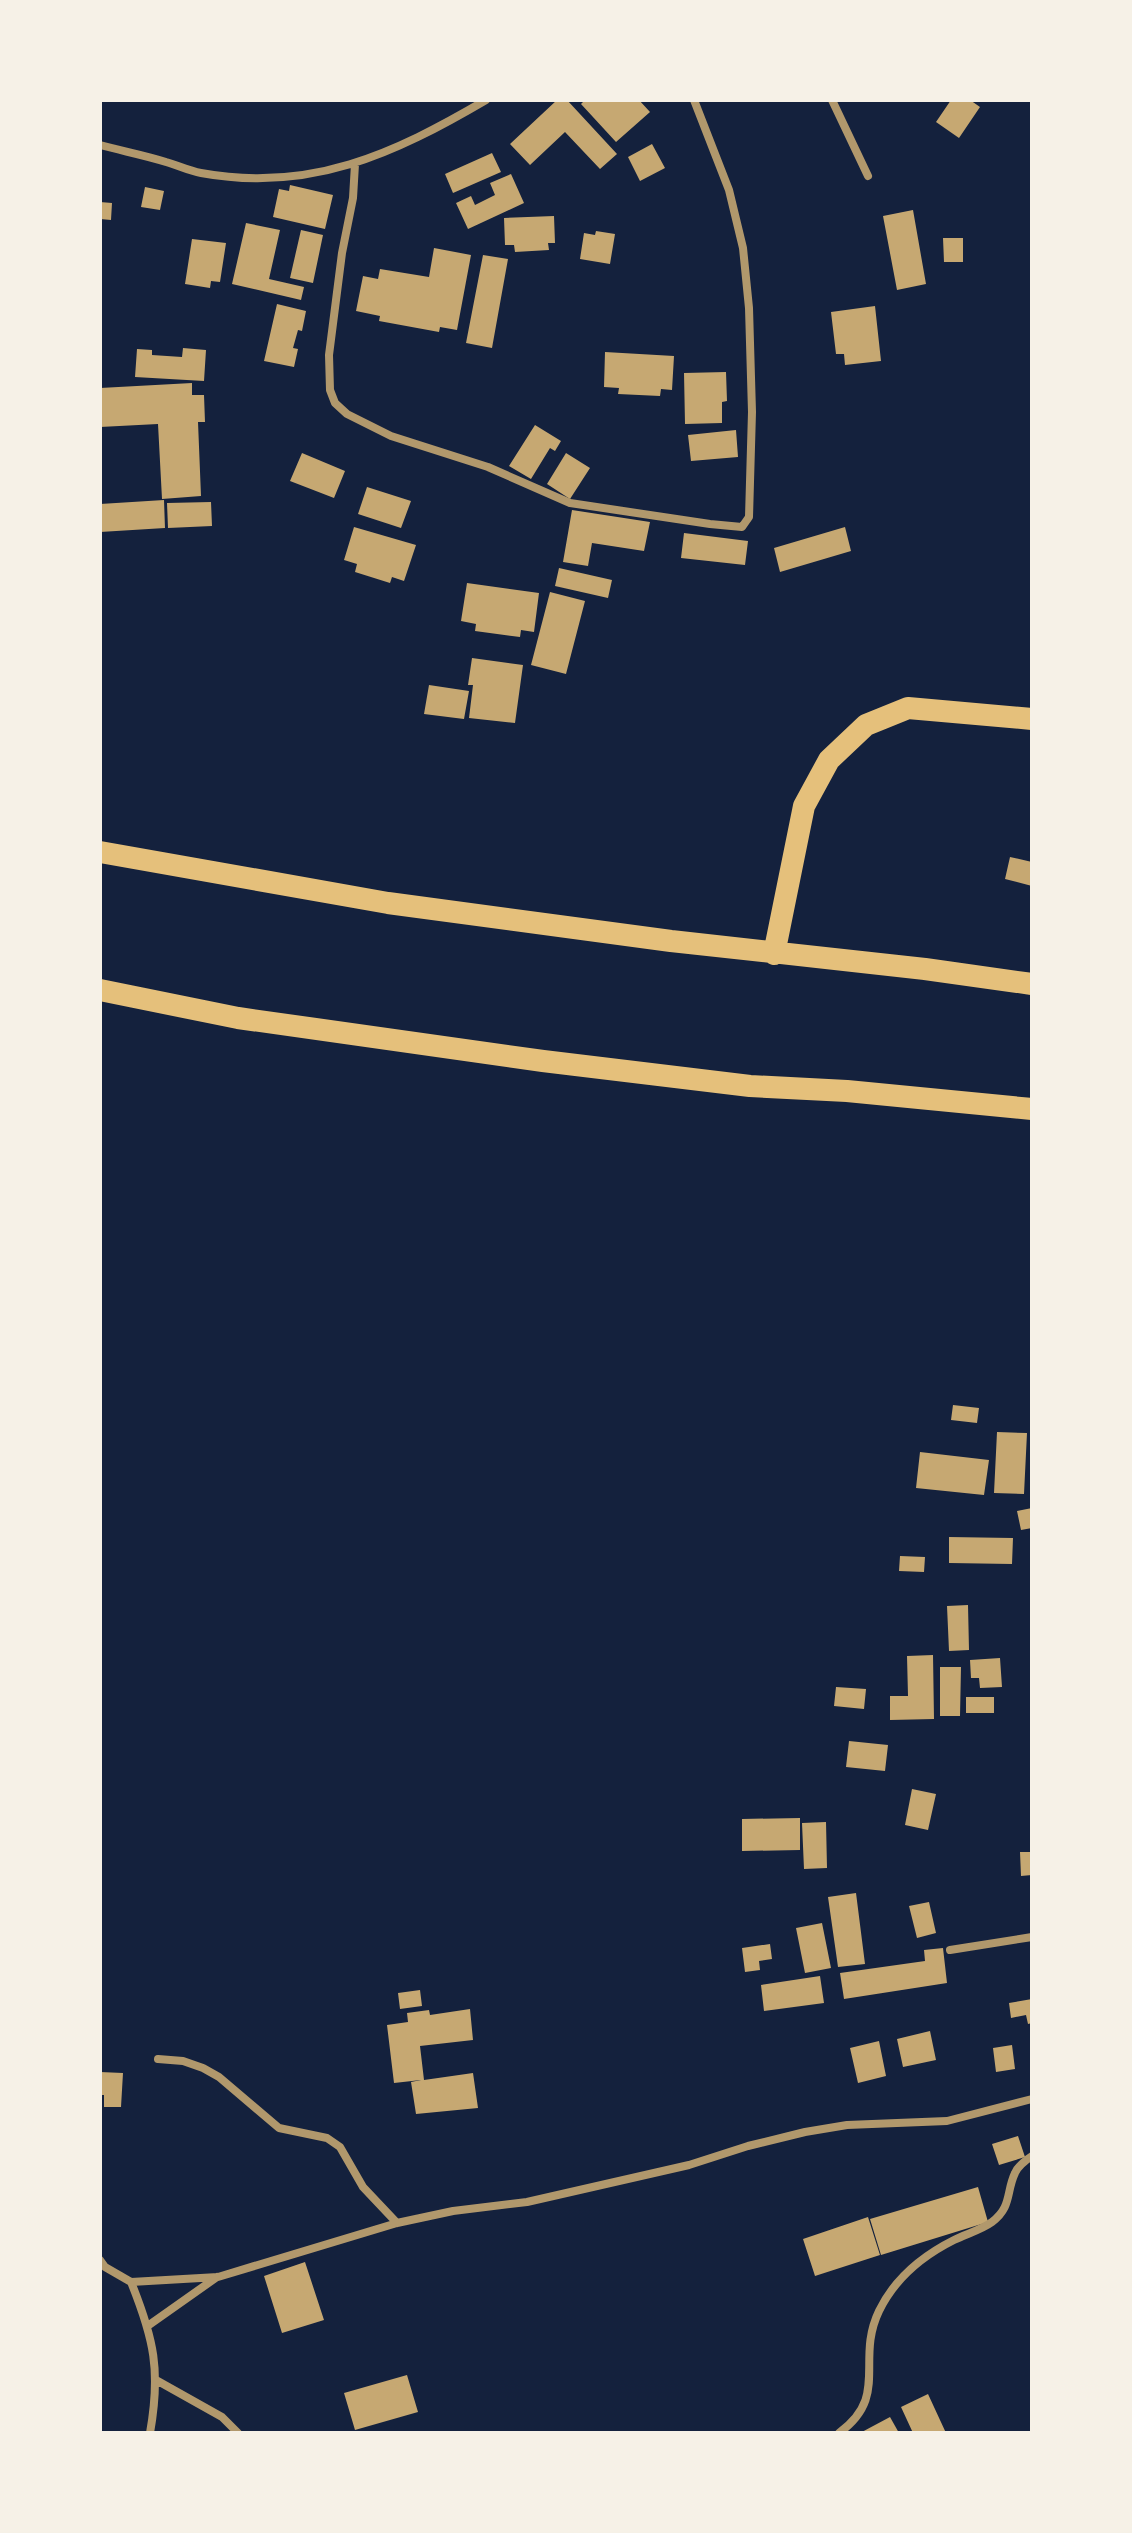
<svg xmlns="http://www.w3.org/2000/svg" width="1132" height="2533" font-family="'Noto Sans',sans-serif">
  <style>
    .building { fill: #c6a872 }
    .lines { fill: none; stroke-linecap: round; stroke-linejoin: round }
    .minor { stroke: #b1986c; stroke-width: 8 }
    .trunk { stroke: #e5c07b; stroke-width: 22 }
  </style>
  <rect width="100%" height="100%" fill="#14213d"/>
  <path class="building" d="M 557,100 L 567,100 L 617,154 L 600,169 L 565,132 L 530,165 L 510,144 Z
    M 585,100 L 639,100 L 650,112 L 616,142 L 581,104 Z
    M 951,100 L 970,100 L 980,107 L 959,138 L 936,122 Z
    M 652,144 L 665,168 L 640,181 L 628,157 Z
    M 492,153 L 501,172 L 453,193 L 445,174 Z
    M 511,174 L 524,203 L 468,229 L 456,203 L 471,196 L 475,205 L 495,195 L 490,183 Z
    M 290,185 L 333,195 L 325,229 L 273,217 L 279,189 L 289,191 Z
    M 145,187 L 164,191 L 160,210 L 141,207 Z
    M 100,202 L 112,203 L 111,220 L 100,219 Z
    M 913,210 L 926,284 L 897,290 L 883,216 Z
    M 554,216 L 555,243 L 548,243 L 549,250 L 515,252 L 514,245 L 505,245 L 504,218 Z
    M 246,223 L 280,230 L 269,279 L 304,287 L 301,300 L 232,284 Z
    M 301,230 L 323,235 L 313,283 L 290,278 Z
    M 596,231 L 615,234 L 610,264 L 580,259 L 584,233 L 595,235 Z
    M 943,238 L 963,238 L 963,262 L 944,262 Z
    M 192,239 L 226,243 L 220,282 L 211,281 L 210,288 L 185,284 Z
    M 434,248 L 471,255 L 457,330 L 440,327 L 439,332 L 379,321 L 380,316 L 356,311 L 363,276 L 378,279 L 380,269 L 429,277 Z
    M 483,255 L 508,259 L 492,348 L 466,343 Z
    M 277,304 L 306,311 L 302,331 L 298,330 L 293,348 L 298,349 L 294,367 L 264,361 Z
    M 875,306 L 881,361 L 845,365 L 844,354 L 836,354 L 831,312 Z
    M 183,348 L 206,350 L 204,381 L 135,377 L 137,349 L 152,350 L 152,355 L 182,357 Z
    M 605,352 L 674,356 L 672,390 L 661,389 L 660,396 L 618,394 L 619,388 L 604,387 Z
    M 726,372 L 727,401 L 722,402 L 722,423 L 685,424 L 684,373 Z
    M 192,383 L 192,395 L 204,395 L 205,422 L 198,422 L 201,496 L 162,499 L 158,424 L 100,427 L 100,388 Z
    M 535,425 L 561,441 L 555,451 L 550,448 L 531,479 L 509,466 Z
    M 736,430 L 738,457 L 691,461 L 688,435 Z
    M 302,453 L 345,471 L 334,498 L 290,481 Z
    M 566,453 L 590,468 L 570,499 L 547,484 Z
    M 367,487 L 411,501 L 401,528 L 358,514 Z
    M 164,500 L 165,528 L 100,532 L 100,504 Z
    M 211,502 L 212,526 L 168,528 L 167,503 Z
    M 572,510 L 650,522 L 644,551 L 592,543 L 588,566 L 563,562 Z
    M 354,527 L 416,545 L 404,581 L 392,577 L 390,583 L 355,572 L 357,564 L 344,560 Z
    M 845,527 L 851,551 L 780,572 L 774,548 Z
    M 684,533 L 748,541 L 745,565 L 681,558 Z
    M 559,568 L 612,580 L 608,598 L 555,586 Z
    M 467,583 L 539,593 L 534,632 L 521,630 L 520,637 L 475,631 L 476,624 L 461,621 Z
    M 550,592 L 585,601 L 566,674 L 531,665 Z
    M 472,658 L 523,665 L 515,723 L 469,718 L 473,685 L 468,685 Z
    M 429,685 L 469,691 L 464,719 L 424,714 Z
    M 1010,857 L 1032,862 L 1032,886 L 1005,879 Z
    M 953,1405 L 979,1408 L 977,1423 L 951,1420 Z
    M 997,1432 L 1027,1433 L 1024,1494 L 994,1493 Z
    M 920,1452 L 989,1460 L 984,1495 L 916,1488 Z
    M 1032,1508 L 1032,1528 L 1021,1530 L 1017,1511 Z
    M 949,1537 L 1013,1538 L 1012,1564 L 949,1563 Z
    M 900,1556 L 925,1557 L 924,1572 L 899,1571 Z
    M 968,1605 L 969,1650 L 949,1651 L 947,1606 Z
    M 933,1655 L 934,1719 L 890,1720 L 890,1696 L 908,1696 L 907,1656 Z
    M 1000,1658 L 1002,1687 L 980,1688 L 979,1678 L 971,1678 L 970,1660 Z
    M 940,1667 L 961,1667 L 960,1716 L 940,1716 Z
    M 836,1687 L 866,1689 L 864,1709 L 834,1706 Z
    M 966,1697 L 994,1697 L 994,1713 L 966,1713 Z
    M 849,1741 L 888,1745 L 885,1771 L 846,1767 Z
    M 912,1789 L 936,1794 L 928,1830 L 905,1825 Z
    M 800,1818 L 800,1850 L 742,1851 L 742,1819 Z
    M 826,1822 L 827,1868 L 804,1869 L 802,1823 Z
    M 1020,1852 L 1032,1852 L 1032,1875 L 1021,1876 Z
    M 856,1893 L 865,1964 L 838,1967 L 828,1897 Z
    M 929,1902 L 936,1933 L 917,1938 L 909,1906 Z
    M 822,1923 L 831,1968 L 805,1973 L 796,1928 Z
    M 770,1944 L 772,1959 L 759,1961 L 760,1970 L 745,1972 L 742,1948 Z
    M 943,1948 L 947,1983 L 844,1999 L 840,1973 L 925,1961 L 924,1950 Z
    M 820,1976 L 824,2003 L 764,2011 L 761,1985 Z
    M 420,1990 L 422,2006 L 400,2009 L 398,1993 Z
    M 1032,1999 L 1032,2023 L 1028,2024 L 1026,2015 L 1011,2018 L 1009,2003 Z
    M 470,2009 L 473,2040 L 420,2046 L 424,2080 L 473,2073 L 478,2108 L 416,2114 L 411,2082 L 421,2080 L 394,2083 L 387,2025 L 408,2022 L 407,2013 L 429,2010 L 430,2015 Z
    M 930,2031 L 936,2060 L 903,2067 L 897,2039 Z
    M 879,2041 L 886,2076 L 858,2083 L 850,2048 Z
    M 1012,2045 L 1015,2069 L 996,2072 L 993,2048 Z
    M 100,2072 L 123,2073 L 121,2107 L 104,2107 L 104,2095 L 100,2095 Z
    M 1018,2136 L 1025,2157 L 999,2165 L 992,2144 Z
    M 978,2187 L 988,2222 L 881,2255 L 870,2219 Z
    M 868,2217 L 880,2255 L 815,2276 L 803,2239 Z
    M 305,2262 L 324,2320 L 282,2333 L 264,2276 Z
    M 407,2375 L 418,2412 L 355,2430 L 344,2393 Z
    M 928,2394 L 946,2433 L 913,2433 L 901,2407 Z
    M 890,2417 L 899,2433 L 860,2433 Z"/>
  <g class="lines">
    <path class="minor" d="M 832,100 L 868,176
      M 100,145 C 122,151 144,155 166,162 C 177,165 189,171 201,173 C 310,193 394,154 486,100
      M 355,164 L 353,198 L 342,253 L 329,355 L 330,390 L 335,403 L 347,414 L 391,436 L 488,467 L 570,503 L 710,524 L 742,527 L 749,517 L 752,412 L 749,308 L 743,248 L 729,190 L 694,100
      M 950,1950 L 1032,1937
      M 158,2059 L 183,2061 L 203,2068 L 219,2077 L 279,2128 L 327,2138 L 340,2147 L 363,2187 L 397,2223
      M 100,2260 L 105,2267 L 131,2282 L 218,2277 L 397,2223 L 453,2211 L 527,2202 L 689,2165 L 748,2146 L 805,2132 L 847,2125 L 947,2121 L 1032,2099
      M 131,2282 C 154,2339 161,2371 150,2433
      M 149,2325 L 217,2277
      M 156,2380 L 222,2417 L 238,2433
      M 839,2433 C 890,2396 855,2361 879,2311 C 895,2278 922,2256 954,2240 C 966,2234 981,2230 992,2222 C 1012,2207 1006,2192 1015,2173 C 1018,2166 1026,2160 1032,2156"/>
    <path class="trunk" d="M 100,852 L 388,903 L 671,941 L 925,969 L 1032,984
      M 774,954 L 804,806 L 829,760 L 866,725 L 908,708 L 1032,719
      M 100,990 L 238,1018 L 543,1061 L 750,1086 L 847,1091 L 1032,1109"/>
  </g>
  <rect width="1132" height="2533" fill="none" stroke="#f6f1e7" stroke-width="204"/>
</svg>
